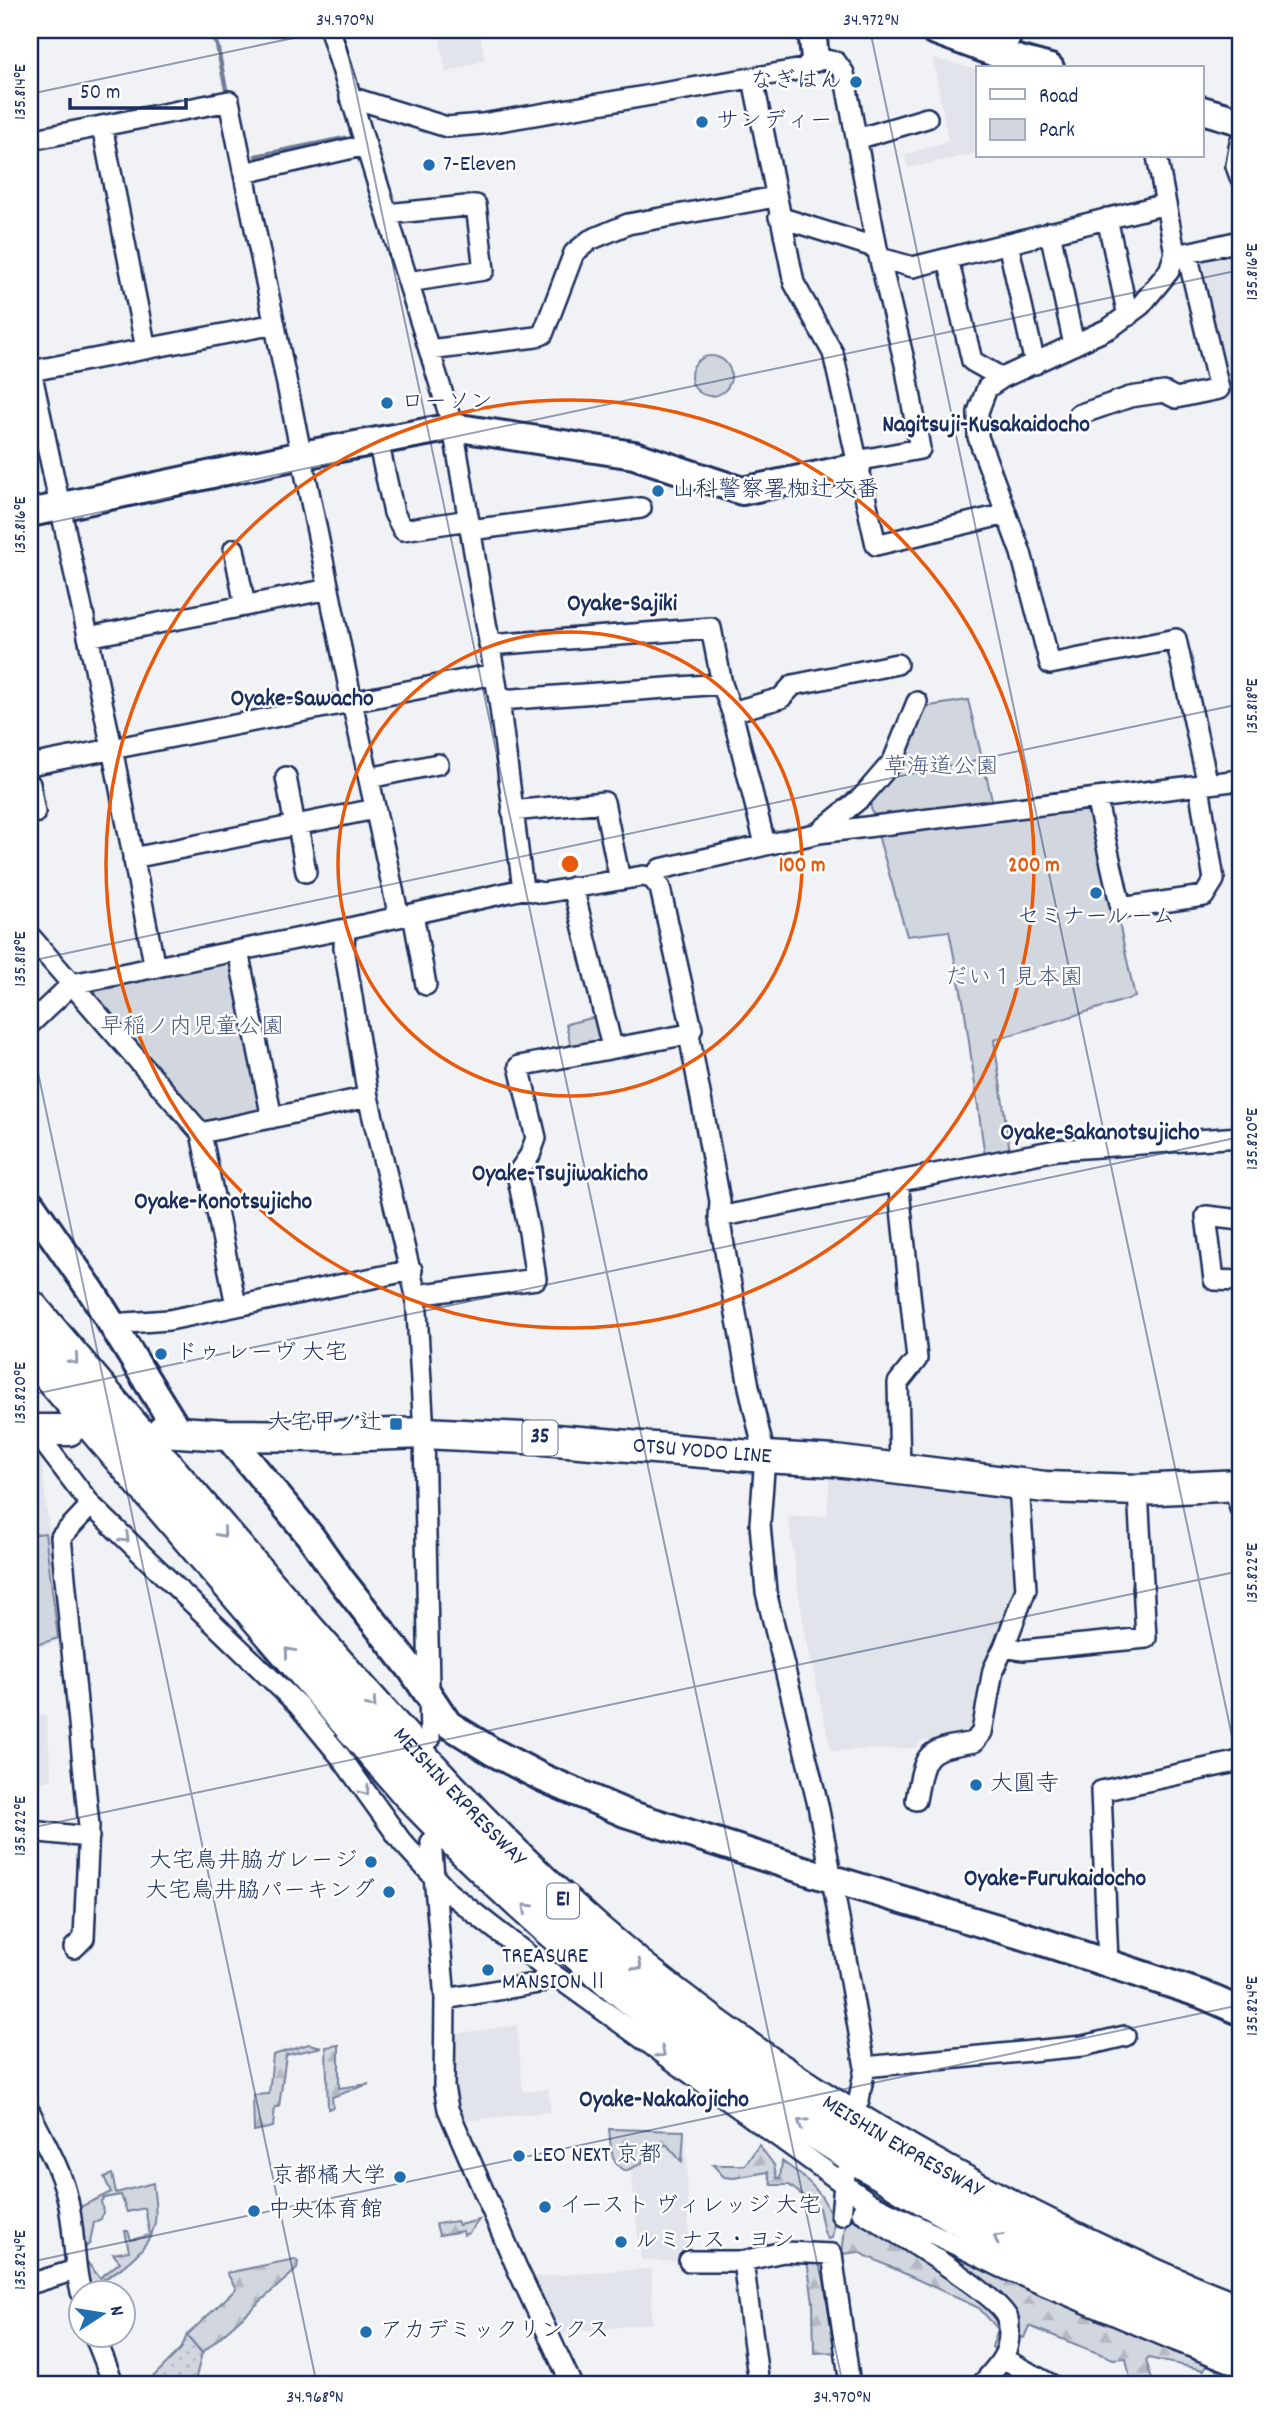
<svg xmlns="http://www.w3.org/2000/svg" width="1270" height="2415" font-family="Dekko,'Klee One',sans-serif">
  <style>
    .built { fill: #e1e4ea }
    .grass { fill: url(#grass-dots); stroke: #76829e; stroke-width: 2 }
    .forest { fill: url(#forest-firs); stroke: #76829e; stroke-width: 2 }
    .green { fill: #d2d6df; stroke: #76829e; stroke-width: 2 }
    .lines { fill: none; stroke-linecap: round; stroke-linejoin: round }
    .stream { stroke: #707c9a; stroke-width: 4.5 }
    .street-casing { stroke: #1b2f5e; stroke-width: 24 }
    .secondary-casing { stroke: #1b2f5e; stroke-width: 32 }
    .primary-casing { stroke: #1b2f5e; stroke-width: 35 }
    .highway-casing { stroke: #1b2f5e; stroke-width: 40 }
    .street { stroke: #fff; stroke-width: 19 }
    .secondary { stroke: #fff; stroke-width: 26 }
    .primary { stroke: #fff; stroke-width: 30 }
    .highway { stroke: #fff; stroke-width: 35 }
    .oneway { stroke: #8d97ae }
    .ticks { fill: none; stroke: #1b2f5e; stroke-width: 2; stroke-opacity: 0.45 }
    .ring { fill: none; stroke: #e8590c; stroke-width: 3.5 }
    .poi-dot { fill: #1f6fb2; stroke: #fff; stroke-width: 2.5 }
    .labels { text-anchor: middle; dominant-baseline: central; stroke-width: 5; stroke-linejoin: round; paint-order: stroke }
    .shield { fill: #fff; stroke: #5f6d8e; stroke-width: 2 }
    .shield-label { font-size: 21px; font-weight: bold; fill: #1b2f5e }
    .poi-label { font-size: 23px; fill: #1b2f5e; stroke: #fff; text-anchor: start }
    .park-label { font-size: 23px; fill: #49597e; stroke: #fff }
    .street-label { font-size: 23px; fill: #1b2f5e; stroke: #fff }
    .neighbourhood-label { font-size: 24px; font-weight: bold; fill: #1b2f5e; stroke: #fff }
    .centre { fill: #e8590c; stroke: #fff; stroke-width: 3.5 }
    .ring-label { font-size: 21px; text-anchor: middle; font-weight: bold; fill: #e8590c; stroke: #fff; stroke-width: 5; stroke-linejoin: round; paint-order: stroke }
    .neatline { fill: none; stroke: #1b2f5e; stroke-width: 2.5 }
    .ticks-label { font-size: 18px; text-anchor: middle; fill: #1b2f5e }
  </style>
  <defs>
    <pattern id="grass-dots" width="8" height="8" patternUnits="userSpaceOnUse" patternTransform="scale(1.75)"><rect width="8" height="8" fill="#d2d6df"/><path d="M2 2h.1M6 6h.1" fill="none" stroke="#b4b8c2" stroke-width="1.8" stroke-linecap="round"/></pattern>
    <pattern id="forest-firs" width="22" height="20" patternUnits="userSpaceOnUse" patternTransform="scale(1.75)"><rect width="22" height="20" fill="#d2d6df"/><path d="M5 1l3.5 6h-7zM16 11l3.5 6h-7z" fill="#b4b8c2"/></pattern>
  </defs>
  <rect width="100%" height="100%" fill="#f1f2f5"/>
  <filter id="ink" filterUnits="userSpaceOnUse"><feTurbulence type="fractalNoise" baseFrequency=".0143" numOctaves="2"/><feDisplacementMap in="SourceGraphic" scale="14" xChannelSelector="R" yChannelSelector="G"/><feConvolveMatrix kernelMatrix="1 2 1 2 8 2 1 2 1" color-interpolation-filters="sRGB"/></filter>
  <g filter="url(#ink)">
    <path class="built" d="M 438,30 L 479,30 L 485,60 L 446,73 Z
      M 933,58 L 978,70 L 978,153 L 908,168 L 905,155 L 948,141 Z
      M 1240,246 L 1240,398 L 1227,401 L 1192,256 Z
      M 30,1451 L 35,1451 L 41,1457 L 61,1640 L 30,1650 Z
      M 830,1471 L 1008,1496 L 1012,1501 L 1018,1587 L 989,1663 L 972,1729 L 967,1734 L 921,1741 L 916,1748 L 831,1751 L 804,1628 L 788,1517 L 827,1516 Z
      M 46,1714 L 52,1780 L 38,1783 L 36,1821 L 30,1825 L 30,1717 Z
      M 517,2025 L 523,2092 L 548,2089 L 551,2112 L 461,2121 L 454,2097 L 454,2034 Z
      M 686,2137 L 689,2239 L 684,2262 L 641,2260 L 627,2138 Z
      M 642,2269 L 652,2269 L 652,2323 L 554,2335 L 532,2282 L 535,2277 Z"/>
    <path class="grass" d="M 187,2335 L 202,2353 L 194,2385 L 145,2385 L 181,2349 Z"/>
    <path class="forest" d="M 309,2044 L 322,2047 L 286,2055 L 279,2107 L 275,2107 L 273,2127 L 254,2131 L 253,2095 L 269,2094 L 273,2055 Z
      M 339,2045 L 339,2088 L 369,2084 L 332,2097 L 333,2107 L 328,2109 L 326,2047 Z
      M 609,2129 L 684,2131 L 682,2162 L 667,2145 L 653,2146 L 641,2164 L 625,2171 C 609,2163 611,2144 609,2129 Z
      M 759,2145 L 774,2165 L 777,2178 L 780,2178 L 782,2161 C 803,2176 825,2192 831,2218 L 835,2218 L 832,2238 L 828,2239 L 824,2232 L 819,2208 L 789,2185 L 772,2185 L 768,2172 L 734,2178 L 724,2177 L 713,2165 L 745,2165 Z
      M 851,2217 C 877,2231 993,2301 1001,2323 C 1004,2330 1001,2341 1000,2349 L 995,2350 L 992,2347 L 998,2329 L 979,2308 L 858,2252 L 842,2254 L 846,2219 Z
      M 479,2220 L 469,2233 L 464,2235 L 463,2231 L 439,2235 L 436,2224 L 457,2221 L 459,2225 Z
      M 930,2240 L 1207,2364 L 1204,2370 L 1149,2358 L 1146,2361 L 1154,2385 L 1125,2385 L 1131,2384 L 1126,2358 L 1113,2359 L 1029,2326 L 1024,2338 L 1016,2335 L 927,2244 Z
      M 295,2259 L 298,2261 L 297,2269 L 202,2353 L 187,2335 L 236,2289 L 227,2273 Z
      M 807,2261 L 827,2263 L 840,2352 L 814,2353 L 813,2302 Z"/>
    <path class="green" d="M691 376a20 20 0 1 1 40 0a20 20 0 1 1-40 0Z
      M 968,700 L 993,804 L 874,819 L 869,800 L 918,708 Z
      M 1094,807 L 1135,997 L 994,1040 L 1011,1159 L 986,1164 L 964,1006 L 949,931 L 907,936 L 878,835 Z
      M 227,963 L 238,971 L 267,1108 L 207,1128 L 94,1000 L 96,991 Z
      M 596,1017 L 601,1040 L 597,1047 L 572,1052 L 566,1024 Z
      M 45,1533 L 58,1638 L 30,1647 L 30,1535 Z
      M 112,2174 L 116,2193 L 153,2183 C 154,2196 157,2210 155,2222 C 150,2253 111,2276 86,2290 L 82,2264 L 87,2262 L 100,2278 L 120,2262 L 113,2254 L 129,2251 L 125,2231 L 128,2231 L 131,2240 L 150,2235 L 145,2208 L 127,2212 L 121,2195 L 104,2198 L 101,2201 L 103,2212 L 101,2219 L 94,2222 L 90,2243 L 86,2247 L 80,2245 L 75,2211 L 80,2207 L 111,2192 L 104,2177 Z"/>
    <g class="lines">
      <path class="stream" d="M 206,30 L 217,45 L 226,89
        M 256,156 L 345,138"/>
      <defs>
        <path id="street" d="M 330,30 L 453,427 L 499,700 L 523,889
          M 753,79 L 794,283 L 833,353 L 876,545 L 1006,514
          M 350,97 L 447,127 L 482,124 L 803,69 L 815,58 L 836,62 L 844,73 L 877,248 L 905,364 L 920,449 L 856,461
          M 102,126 L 146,349
          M 857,139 L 927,118
          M 30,140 L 229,101 L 352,702 L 399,917
          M 1240,142 L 1236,166 L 1240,177
          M 1157,156 L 1175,253 L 1169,271 L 1141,305 L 1110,328 L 1002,378 L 987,388 L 978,412 L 978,437 L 1021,553 L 1050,664 L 1176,639 L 1208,785
          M 244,173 L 366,145
          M 387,214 L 476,205 L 484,270 L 408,282
          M 779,217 L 877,248
          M 1107,218 L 1128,316
          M 1050,232 L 1074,345
          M 1008,243 L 1035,364
          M 1176,253 L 1187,253 L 1240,241
          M 880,258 L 913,267 L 1166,204
          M 948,259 L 972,361 L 1002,378
          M 429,350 L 536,337 L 543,334 L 574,253 L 590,240 L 628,224 L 775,197
          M 30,366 L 112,748 L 155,968
          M 31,371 L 275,324
          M 1078,415 L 1130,397 L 1164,392 L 1176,398 L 1219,389 L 1187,253
          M 378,441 L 394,513 L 403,530 L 469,520
          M 470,530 L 641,508
          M 234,549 L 245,606
          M 88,637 L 329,589
          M 489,645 L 711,628 L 722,684
          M 499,700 L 722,684 L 732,712 L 765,844
          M 732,712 L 781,698 L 793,685 L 897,664
          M 30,765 L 494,674
          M 286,777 L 295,826
          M 369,778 L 438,764
          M 30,784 L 35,813
          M 1096,798 L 1121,908 L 1204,896 L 1214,880 L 1199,786
          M 512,811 L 604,802 L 620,880
          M 298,825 L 306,872
          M 819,832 L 863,796 L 893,761 L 917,702
          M 133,858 L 375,809
          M 652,878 L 660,888 L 692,1029 L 689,1034 L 720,1201 L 719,1217 L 749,1387 L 765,1457 L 760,1524 L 766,1592 L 818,1805 L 832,1879 L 865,2067 L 859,2100
          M 573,887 L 612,1047
          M 413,914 L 426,985
          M 345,929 L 344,947 L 368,1097 L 416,1295 L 424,1433 L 430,1739
          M 30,936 L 201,1133 L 368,1097
          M 238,951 L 272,1118
          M 30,1024 L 72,984 L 345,929 L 523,889 L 543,893 L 643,876 L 652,878 L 660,869 L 819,833 L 1240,780
          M 201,1133 L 236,1305
          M 898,1181 L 917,1359 L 898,1383 L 900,1469
          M 719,1217 L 1056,1150 L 1240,1137
          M 1240,1220 L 1206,1216 L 1214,1280 L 1240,1281
          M 416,1295 L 536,1279 L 529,1232 L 517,1174 L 530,1155 L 536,1138 L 519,1066 L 689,1034
          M 112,1324 L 169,1320 L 412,1270
          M 34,1430 L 91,1505 L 298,1705 L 340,1756 L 402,1842 L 449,1893 L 550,1972 L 870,2203 L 1001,2267 L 1176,2341 L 1240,2366
          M 1234,1486 L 1240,1508
          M 1004,1647 L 1023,1650 L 1146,1638 L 1138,1490
          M 916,1800 C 925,1751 925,1750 974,1742 L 982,1732 L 993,1670 L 1004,1647 L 1026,1589 L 1019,1485
          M 30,1831 L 89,1837
          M 431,1842 L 445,1999 L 444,2087 L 448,2109 L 517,2268 L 572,2385
          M 74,1948 L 84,1938 L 89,1826 L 61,1537 L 91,1505
          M 1108,1963 L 1101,1791 L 1240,1761
          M 445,1999 L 539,1983 L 550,1972
          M 865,2067 L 1083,2046 L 1125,2036
          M 30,2112 C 43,2140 62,2170 68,2201 C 75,2232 73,2262 81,2292
          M 862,2212 C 888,2228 1000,2295 1008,2319 C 1009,2323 1009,2327 1009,2330 C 1010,2355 997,2367 981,2385
          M 841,2215 L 845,2174
          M 689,2261 L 743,2261 L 783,2252 L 832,2254 L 850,2385
          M 743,2261 L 759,2385
          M 30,2284 L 75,2270
          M 94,2334 L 114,2385
          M 1004,2359 L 1052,2385"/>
        <path id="secondary" d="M 812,30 L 815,58
          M 933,30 L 998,54 L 1050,68
          M 998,54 L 1010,30
          M 1202,110 L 1240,121
          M 30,513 L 302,455 L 453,427 L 634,455 L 742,491 L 857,467
          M 30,1203 L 92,1292 L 178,1431
          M 227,1435 L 311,1537 L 342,1581 L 412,1670 L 448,1724 L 493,1752 L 543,1778 L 625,1813 L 832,1879 L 1034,1939 L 1201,1994 L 1240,2011"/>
        <g id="primary">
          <path d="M 30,1430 L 69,1430"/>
          <path id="s1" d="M 162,1431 L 227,1435 L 339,1436 L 424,1433 L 543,1439 L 765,1457 L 835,1461 L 1045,1487 L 1138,1490 L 1240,1485"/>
        </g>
        <g id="highway">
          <path id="s2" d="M 30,1308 C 123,1418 217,1528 312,1636 C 402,1739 492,1841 595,1931 C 737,2054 896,2153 1064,2235 C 1122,2263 1180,2290 1240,2312"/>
          <path d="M 30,1351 L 409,1792 C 569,1960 753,2103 956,2215 C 1007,2243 1058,2270 1112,2294 C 1154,2312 1198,2327 1240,2343"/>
        </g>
      </defs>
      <use href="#street" class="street-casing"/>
      <use href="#secondary" class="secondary-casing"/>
      <use href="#primary" class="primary-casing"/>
      <use href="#highway" class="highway-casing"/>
      <use href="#street" class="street"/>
      <use href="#secondary" class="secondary"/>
      <use href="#primary" class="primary"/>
      <use href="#highway" class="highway"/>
    </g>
    <defs><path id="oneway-chevron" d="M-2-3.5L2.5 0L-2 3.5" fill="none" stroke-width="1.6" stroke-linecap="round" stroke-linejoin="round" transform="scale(1.75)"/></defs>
    <g class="oneway">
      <use href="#oneway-chevron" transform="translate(74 1360) rotate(50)"/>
      <use href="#oneway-chevron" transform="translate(222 1533) rotate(49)"/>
      <use href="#oneway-chevron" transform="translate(125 1538) rotate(44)"/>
      <use href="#oneway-chevron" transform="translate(289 1652) rotate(-131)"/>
      <use href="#oneway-chevron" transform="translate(372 1704) rotate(49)"/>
      <use href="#oneway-chevron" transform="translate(365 1791) rotate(54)"/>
      <use href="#oneway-chevron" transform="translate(527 1908) rotate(-137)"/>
      <use href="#oneway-chevron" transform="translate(638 1966) rotate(39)"/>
      <use href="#oneway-chevron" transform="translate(661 2053) rotate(37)"/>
      <use href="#oneway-chevron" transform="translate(802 2123) rotate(-146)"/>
      <use href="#oneway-chevron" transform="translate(998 2238) rotate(-151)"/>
    </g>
  </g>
  <path class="ticks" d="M 343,30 L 843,2385M 870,30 L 1240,1774M 30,94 L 331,30M 30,527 L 1240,270M 30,961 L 1240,704M 30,1035 L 317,2385M 30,1395 L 1240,1137M 30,1828 L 1240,1571M 30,2262 L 1240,2005"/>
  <g class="ring">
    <circle cx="570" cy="864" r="232"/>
    <circle cx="570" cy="864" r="464"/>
  </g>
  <g class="poi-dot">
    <circle cx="856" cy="82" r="7"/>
    <circle cx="702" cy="122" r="7"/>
    <circle cx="429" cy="165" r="7"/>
    <circle cx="387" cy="403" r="7"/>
    <circle cx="658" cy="491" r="7"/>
    <circle cx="1096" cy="893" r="7"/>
    <circle cx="161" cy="1354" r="7"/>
    <rect x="389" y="1417" width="14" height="14" rx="3.5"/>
    <circle cx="976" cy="1785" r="7"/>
    <circle cx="371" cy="1862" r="7"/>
    <circle cx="389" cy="1892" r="7"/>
    <circle cx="488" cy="1970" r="7"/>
    <circle cx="519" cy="2156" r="7"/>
    <circle cx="400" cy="2177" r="7"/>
    <circle cx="545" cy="2207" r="7"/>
    <circle cx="254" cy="2211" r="7"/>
    <circle cx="621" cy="2242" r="7"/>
    <circle cx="366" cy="2332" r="7"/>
  </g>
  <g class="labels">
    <g class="shield">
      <rect x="522.5" y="1420.5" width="35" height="35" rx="5"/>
      <rect x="547" y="1883.5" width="32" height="35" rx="5"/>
    </g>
    <g class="shield-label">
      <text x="540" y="1438">35</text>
      <text x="563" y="1901">E1</text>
    </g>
    <g class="poi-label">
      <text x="842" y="82" text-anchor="end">なぎはん</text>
      <text x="716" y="122">サンディー</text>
      <text x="443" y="165">7-Eleven</text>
      <text x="401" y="403">ローソン</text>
      <text x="672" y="491">山科警察署椥辻交番</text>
      <text x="1096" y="918" text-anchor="middle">セミナールーム</text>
      <text x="175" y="1354">ドゥ レーヴ 大宅</text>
      <text x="382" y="1424" text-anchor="end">大宅甲ノ辻</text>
      <text x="990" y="1785">大圓寺</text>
      <text x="357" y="1862" text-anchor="end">大宅鳥井脇ガレージ</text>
      <text x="375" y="1892" text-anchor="end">大宅鳥井脇パーキング</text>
      <text x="502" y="1957">TREASURE<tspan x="502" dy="26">MANSION Ⅱ</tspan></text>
      <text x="533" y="2156">LEO NEXT 京都</text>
      <text x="386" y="2177" text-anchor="end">京都橘大学</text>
      <text x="559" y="2207">イースト ヴィレッジ 大宅</text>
      <text x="268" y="2211">中央体育館</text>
      <text x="635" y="2242">ルミナス・ヨシ</text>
      <text x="380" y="2332">アカデミックリンクス</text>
    </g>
    <g class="park-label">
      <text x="941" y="768">草海道公園</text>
      <text x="1014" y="979">だい１見本園</text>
      <text x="192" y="1028">早稲ノ内児童公園</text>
    </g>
    <g class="street-label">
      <text stroke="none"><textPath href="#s1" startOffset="541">OTSU YODO LINE</textPath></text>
      <text stroke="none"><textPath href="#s2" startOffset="651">MEISHIN EXPRESSWAY</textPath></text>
      <text stroke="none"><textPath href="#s2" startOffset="1218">MEISHIN EXPRESSWAY</textPath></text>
    </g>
    <g class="neighbourhood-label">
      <text x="986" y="426">Nagitsuji-Kusakaidocho</text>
      <text x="622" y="605">Oyake-Sajiki</text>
      <text x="302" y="700">Oyake-Sawacho</text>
      <text x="1100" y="1134">Oyake-Sakanotsujicho</text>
      <text x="560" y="1175">Oyake-Tsujiwakicho</text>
      <text x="223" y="1203">Oyake-Konotsujicho</text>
      <text x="1055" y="1880">Oyake-Furukaidocho</text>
      <text x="664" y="2101">Oyake-Nakakojicho</text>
    </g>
  </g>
  <circle cx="570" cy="864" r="10" class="centre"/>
  <g class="ring-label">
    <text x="802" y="871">100 m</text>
    <text x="1034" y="871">200 m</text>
  </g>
  <rect width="1270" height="2415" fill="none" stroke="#fff" stroke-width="77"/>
  <rect x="976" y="66" width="228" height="91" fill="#ffffff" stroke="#a4acbf" stroke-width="2"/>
  <rect x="990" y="89" width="35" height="10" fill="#ffffff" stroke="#a4acbf" stroke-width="2"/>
  <text x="1039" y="102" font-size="21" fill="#1b2f5e">Road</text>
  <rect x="990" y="119" width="35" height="21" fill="#d2d6df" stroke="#a4acbf" stroke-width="2"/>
  <text x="1039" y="136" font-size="21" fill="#1b2f5e">Park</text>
  <g transform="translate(102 2314) rotate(78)"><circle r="33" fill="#ffffff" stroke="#a4acbf" stroke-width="2"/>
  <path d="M0-5L12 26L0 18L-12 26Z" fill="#1f6fb2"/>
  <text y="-10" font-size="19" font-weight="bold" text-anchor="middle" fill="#1b2f5e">N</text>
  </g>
  <path d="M70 98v10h116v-10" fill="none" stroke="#1b2f5e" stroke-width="3.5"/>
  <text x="80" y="98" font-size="21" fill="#1b2f5e" stroke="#ffffff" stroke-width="5" paint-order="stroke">50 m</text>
  <rect x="38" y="38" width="1194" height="2338" class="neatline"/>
  <g class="ticks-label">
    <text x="345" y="25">34.970°N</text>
    <text x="871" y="25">34.972°N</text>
    <text transform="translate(19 92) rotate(-90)" y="6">135.814°E</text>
    <text transform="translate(1251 272) rotate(-90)" y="6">135.816°E</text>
    <text transform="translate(19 525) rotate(-90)" y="6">135.816°E</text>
    <text transform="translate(1251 706) rotate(-90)" y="6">135.818°E</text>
    <text transform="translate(19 959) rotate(-90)" y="6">135.818°E</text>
    <text transform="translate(1251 1139) rotate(-90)" y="6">135.820°E</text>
    <text transform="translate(19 1393) rotate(-90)" y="6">135.820°E</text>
    <text transform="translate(1251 1573) rotate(-90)" y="6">135.822°E</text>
    <text transform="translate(19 1826) rotate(-90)" y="6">135.822°E</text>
    <text transform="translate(1251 2006) rotate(-90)" y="6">135.824°E</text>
    <text transform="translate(19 2260) rotate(-90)" y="6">135.824°E</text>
    <text x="315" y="2402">34.968°N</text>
    <text x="842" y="2402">34.970°N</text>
  </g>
</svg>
